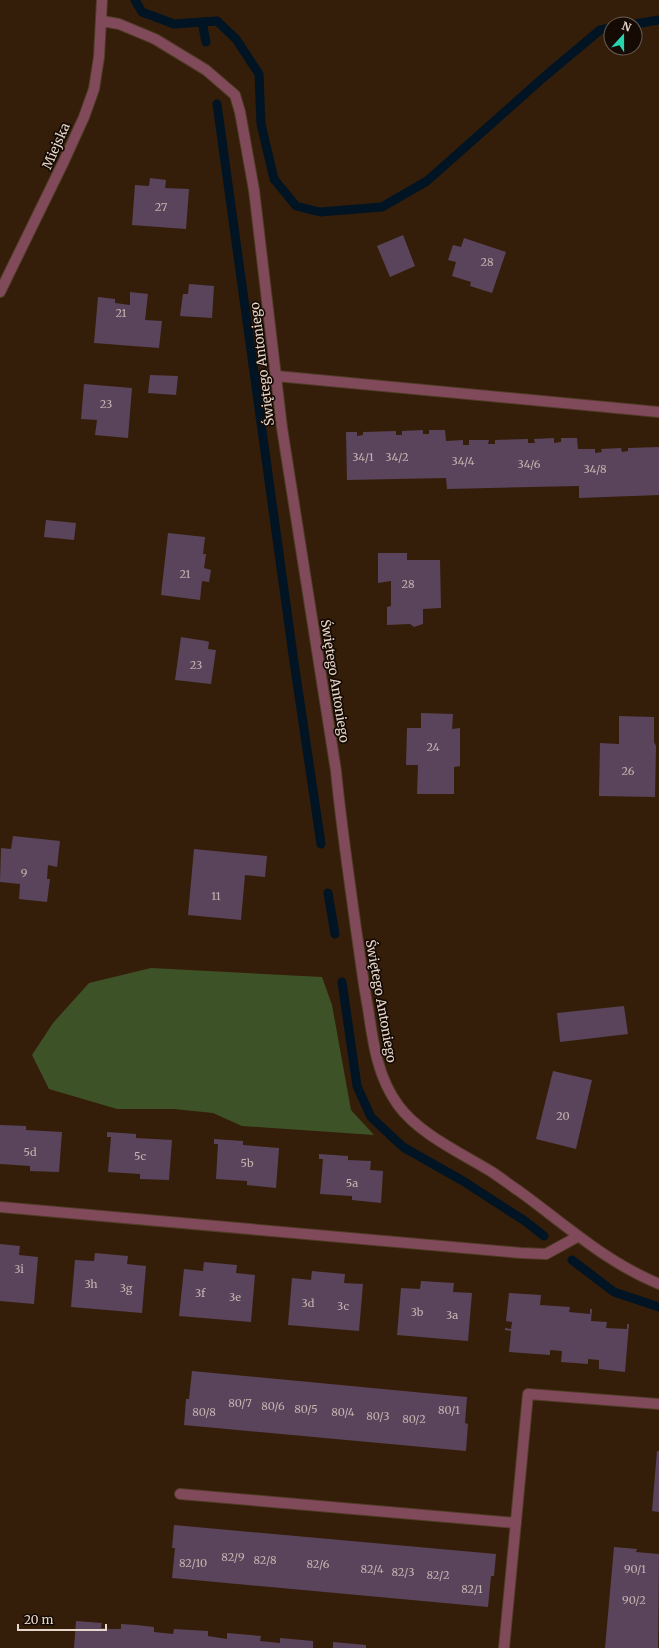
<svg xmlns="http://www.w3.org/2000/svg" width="659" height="1648" font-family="Merriweather,serif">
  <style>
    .green { fill: #3e5227 }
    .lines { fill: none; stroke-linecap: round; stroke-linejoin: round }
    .stream { stroke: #001423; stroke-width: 9 }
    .building { fill: #59445c }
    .service-casing { stroke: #513c28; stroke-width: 12 }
    .minor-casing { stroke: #513c28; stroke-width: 12 }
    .service { stroke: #814a5b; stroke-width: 10 }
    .minor { stroke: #814a5b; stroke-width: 10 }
    .labels { text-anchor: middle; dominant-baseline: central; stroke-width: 3.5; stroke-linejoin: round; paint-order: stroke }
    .number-label { font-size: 11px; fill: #c4b2af }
    .street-label { font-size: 13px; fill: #e7d7cb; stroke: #150b04 }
  </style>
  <rect width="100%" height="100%" fill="#351e09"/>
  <path class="green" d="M 151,968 L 322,977 L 332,1005 L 351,1110 L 374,1135 L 242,1126 L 213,1113 L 174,1109 L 117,1109 L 49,1089 L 32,1055 L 53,1023 L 89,983 Z"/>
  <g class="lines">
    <path class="stream" d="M 135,0 L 142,12 L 174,24 L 202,22 L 206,42
      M 202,22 L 217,21 L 236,39 L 259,74 L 261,124 L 274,179 L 296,206 L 320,212 L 382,207 L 427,181 L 544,77 L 600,30 L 611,28
      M 635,24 L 659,20
      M 217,104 L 294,662 L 321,844
      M 328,893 L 335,934
      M 342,982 L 357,1086 L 371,1117 L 403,1147 L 463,1181 L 525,1221 L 544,1236
      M 572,1260 L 614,1292 L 659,1307"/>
  </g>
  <path class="building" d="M 150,178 L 166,180 L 165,188 L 189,189 L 186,229 L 132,225 L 135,185 L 149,186 Z
    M 403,235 L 415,266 L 390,277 L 377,246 Z
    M 464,238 L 506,252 L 492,293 L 470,286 L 471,282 L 452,276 L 456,262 L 448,260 L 453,245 L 461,247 Z
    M 189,284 L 214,286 L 212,318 L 180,316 L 183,294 L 188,294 Z
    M 130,292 L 148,294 L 145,320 L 162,321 L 159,348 L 94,343 L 98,297 L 115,299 L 115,303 L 130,305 Z
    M 150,375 L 178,376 L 176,395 L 148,393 Z
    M 84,384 L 132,388 L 128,438 L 95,435 L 97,420 L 81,419 Z
    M 423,430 L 423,434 L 429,434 L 429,430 L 445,430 L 446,441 L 463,440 L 463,445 L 469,445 L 469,440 L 489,440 L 488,444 L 495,444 L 495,440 L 528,439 L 528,443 L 535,443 L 534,439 L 554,438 L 554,443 L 561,442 L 561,438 L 577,438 L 578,449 L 595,449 L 595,453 L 602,452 L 601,449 L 621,448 L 622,452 L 628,451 L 628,448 L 659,447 L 659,495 L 579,498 L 579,486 L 447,489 L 446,478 L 347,480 L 346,432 L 357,432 L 357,436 L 363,435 L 363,432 L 396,431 L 396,435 L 402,435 L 402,431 Z
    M 46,520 L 76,523 L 74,540 L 44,537 Z
    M 168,533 L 205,537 L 203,554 L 206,554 L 204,568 L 211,570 L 209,582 L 202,581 L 200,600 L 161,595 Z
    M 378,553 L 407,553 L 407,560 L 440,560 L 441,608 L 423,609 L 423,624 L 414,627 L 410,624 L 387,625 L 387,607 L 391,606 L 391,581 L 378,583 Z
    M 181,637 L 206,641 L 209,642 L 208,649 L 216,650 L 211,684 L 175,680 Z
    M 421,713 L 453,714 L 452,729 L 460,728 L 460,766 L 454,767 L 454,794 L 417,794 L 418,765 L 406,765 L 407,728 L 421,728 Z
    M 619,716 L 654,717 L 654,742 L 656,746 L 655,797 L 599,796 L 600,743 L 619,744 Z
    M 13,836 L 60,841 L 57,867 L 48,865 L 47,879 L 50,879 L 47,902 L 19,899 L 20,884 L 0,882 L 1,848 L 11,849 Z
    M 194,849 L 267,856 L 265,877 L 245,875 L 241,920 L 188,915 Z
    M 624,1006 L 628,1034 L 560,1042 L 557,1013 Z
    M 553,1071 L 592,1080 L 576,1149 L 536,1139 Z
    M 0,1125 L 26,1126 L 26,1130 L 62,1132 L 59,1172 L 30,1171 L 30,1166 L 0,1164 Z
    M 107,1132 L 136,1134 L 136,1138 L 172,1140 L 169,1180 L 140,1179 L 140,1174 L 108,1172 L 111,1137 L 107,1137 Z
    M 214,1139 L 243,1141 L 243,1145 L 279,1148 L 276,1188 L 247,1185 L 247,1181 L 216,1179 L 218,1144 L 214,1144 Z
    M 319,1154 L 348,1156 L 348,1160 L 371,1161 L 370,1170 L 383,1171 L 381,1203 L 352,1200 L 352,1196 L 320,1194 L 323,1159 L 319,1159 Z
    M 0,1244 L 20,1246 L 19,1255 L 38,1257 L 34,1304 L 0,1301 Z
    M 95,1253 L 128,1256 L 127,1264 L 146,1266 L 142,1313 L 71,1307 L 75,1260 L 94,1261 Z
    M 204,1262 L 237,1265 L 236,1273 L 255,1275 L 251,1322 L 179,1316 L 184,1269 L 203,1271 Z
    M 312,1271 L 345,1274 L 344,1283 L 363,1284 L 359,1331 L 288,1325 L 292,1278 L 311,1280 Z
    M 421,1281 L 454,1283 L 453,1292 L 472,1293 L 468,1341 L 397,1335 L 401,1288 L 420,1289 Z
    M 509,1293 L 541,1295 L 540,1305 L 570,1307 L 569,1312 L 590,1314 L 590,1309 L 592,1309 L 591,1321 L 607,1322 L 606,1328 L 627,1329 L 627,1324 L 629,1324 L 625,1372 L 599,1369 L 599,1360 L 588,1359 L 588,1364 L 561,1362 L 562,1351 L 550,1350 L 550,1355 L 509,1352 L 511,1331 L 505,1330 L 505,1328 L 511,1329 L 512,1322 L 506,1321 Z
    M 192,1371 L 467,1397 L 465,1423 L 468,1424 L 466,1451 L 184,1425 L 186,1399 L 189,1399 Z
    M 657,1451 L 659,1451 L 659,1512 L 652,1511 Z
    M 174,1525 L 496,1554 L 494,1576 L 491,1576 L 488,1607 L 172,1578 L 175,1548 L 172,1548 Z
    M 614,1547 L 637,1549 L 636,1552 L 659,1554 L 658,1648 L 605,1648 Z
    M 76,1621 L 102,1623 L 101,1628 L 110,1629 L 121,1629 L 121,1624 L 137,1625 L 154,1627 L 154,1632 L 173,1634 L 174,1629 L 208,1631 L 208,1636 L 227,1639 L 227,1633 L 261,1636 L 260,1641 L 280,1643 L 280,1638 L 313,1641 L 313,1648 L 74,1648 Z
    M 333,1642 L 366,1645 L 366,1648 L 333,1648 Z"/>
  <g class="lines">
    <defs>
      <path id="service" d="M 180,1494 L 516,1523
        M 504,1648 L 528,1394 L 659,1404"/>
      <path id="minor" d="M 102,21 L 119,24 L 155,39 L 206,70 L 235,95 L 240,112 L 254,190 L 282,428 L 336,771 C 341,824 349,876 356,929 C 360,955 363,982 368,1008 C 373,1042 377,1076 398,1105 C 419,1134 461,1153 492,1172 C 501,1178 510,1185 519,1191 C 566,1225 604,1261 659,1284
        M 0,292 L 64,161 L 84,117 L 94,89 L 99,57 L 102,0
        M 276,376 L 659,412
        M 0,1207 L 521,1253 L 546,1254 L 577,1237"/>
    </defs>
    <use href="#service" class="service-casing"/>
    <use href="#minor" class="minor-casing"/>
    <use href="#service" class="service"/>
    <use href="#minor" class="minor"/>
  </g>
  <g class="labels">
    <g class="number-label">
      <text x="161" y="207">27</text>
      <text x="487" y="262">28</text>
      <text x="121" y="313">21</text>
      <text x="106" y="404">23</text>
      <text x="363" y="457">34/1</text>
      <text x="397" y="457">34/2</text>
      <text x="463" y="461">34/4</text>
      <text x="529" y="464">34/6</text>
      <text x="595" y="469">34/8</text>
      <text x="185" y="574">21</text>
      <text x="408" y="584">28</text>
      <text x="196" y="665">23</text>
      <text x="433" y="747">24</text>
      <text x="628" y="771">26</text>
      <text x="24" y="873">9</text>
      <text x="216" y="896">11</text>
      <text x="563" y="1116">20</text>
      <text x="30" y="1152">5d</text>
      <text x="140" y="1156">5c</text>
      <text x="247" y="1163">5b</text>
      <text x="352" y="1183">5a</text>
      <text x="19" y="1269">3i</text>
      <text x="91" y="1284">3h</text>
      <text x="126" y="1288">3g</text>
      <text x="200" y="1293">3f</text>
      <text x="235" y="1297">3e</text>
      <text x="308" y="1303">3d</text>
      <text x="343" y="1306">3c</text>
      <text x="417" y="1312">3b</text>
      <text x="452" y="1315">3a</text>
      <text x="240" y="1403">80/7</text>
      <text x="273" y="1406">80/6</text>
      <text x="306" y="1409">80/5</text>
      <text x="449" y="1410">80/1</text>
      <text x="204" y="1412">80/8</text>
      <text x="343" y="1412">80/4</text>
      <text x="378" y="1416">80/3</text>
      <text x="414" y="1419">80/2</text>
      <text x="233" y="1557">82/9</text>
      <text x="265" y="1560">82/8</text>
      <text x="193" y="1563">82/10</text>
      <text x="318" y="1564">82/6</text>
      <text x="372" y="1569">82/4</text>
      <text x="635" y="1569">90/1</text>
      <text x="403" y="1572">82/3</text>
      <text x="438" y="1575">82/2</text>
      <text x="472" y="1589">82/1</text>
      <text x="634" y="1600">90/2</text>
    </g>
    <g class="street-label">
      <text transform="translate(56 146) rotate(-66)">Miejska</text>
      <text transform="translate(262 364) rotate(-97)">Świętego Antoniego</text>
      <text transform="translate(335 681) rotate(81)">Świętego Antoniego</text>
      <text transform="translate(381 1001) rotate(80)">Świętego Antoniego</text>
    </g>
  </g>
  <g transform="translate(623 36) rotate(21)"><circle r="19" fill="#150b04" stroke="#695d54"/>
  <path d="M0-3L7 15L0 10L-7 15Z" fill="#26d5ae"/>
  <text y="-6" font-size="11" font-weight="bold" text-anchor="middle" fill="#e7d7cb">N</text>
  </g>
  <path d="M18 1624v6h88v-6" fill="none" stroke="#e7d7cb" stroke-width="2"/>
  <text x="24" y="1624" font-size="12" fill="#e7d7cb" stroke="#150b04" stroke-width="3" paint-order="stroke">20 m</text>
</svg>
